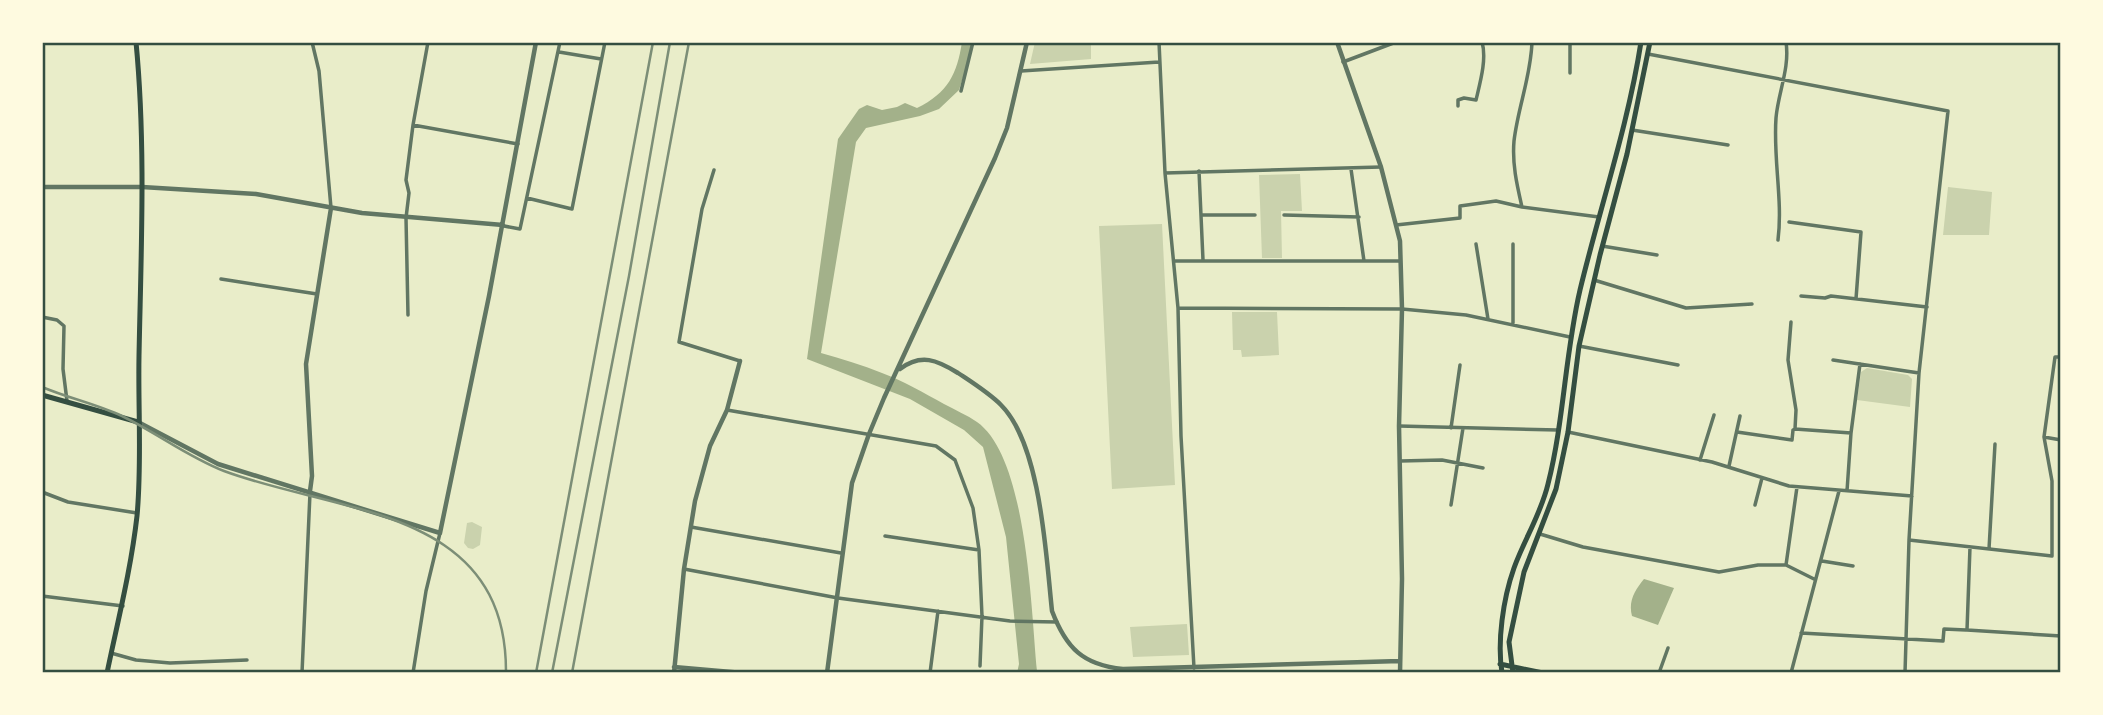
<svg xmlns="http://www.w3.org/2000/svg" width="2103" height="715" font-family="'DM Sans',sans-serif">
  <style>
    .green { fill: #cad2ad }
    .water { fill: #a3b18a }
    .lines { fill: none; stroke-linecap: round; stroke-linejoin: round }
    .minor { stroke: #617663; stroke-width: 3.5 }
    .tertiary { stroke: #617663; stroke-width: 4.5 }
    .secondary { stroke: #344e41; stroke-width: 5 }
    .rail { stroke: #7c8e77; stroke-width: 2.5 }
    .neatline { fill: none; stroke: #344e41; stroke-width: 2.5 }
  </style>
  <rect width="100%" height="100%" fill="#e9edc9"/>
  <path class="green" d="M 1035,42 L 1091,42 L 1091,59 L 1030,64 Z
    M 1300,174 L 1302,211 L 1281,211 L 1282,258 L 1262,258 L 1259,175 Z
    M 1948,187 L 1992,192 L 1989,235 L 1943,235 Z
    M 1162,224 L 1175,485 L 1112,489 L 1099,226 Z
    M 1232,312 L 1277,312 L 1279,355 L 1242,357 L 1241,350 L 1233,350 Z
    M 1867,368 L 1908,375 L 1912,379 L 1910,407 L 1857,400 L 1861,372 Z
    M 472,522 L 482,527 L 480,545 L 473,549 L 468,548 L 464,543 L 467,523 Z
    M 1187,624 L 1189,655 L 1133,657 L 1130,627 Z"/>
  <path class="water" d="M 962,42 L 972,42 L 972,50 L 959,90 L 939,109 L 920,116 L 866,128 L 856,142 L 821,353 C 842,359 862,365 882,373 C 904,381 924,393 944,404 C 955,410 967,415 977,422 C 1028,458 1031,612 1037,671 L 1040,673 L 1017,673 L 1019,664 L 1006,537 L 983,447 L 964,430 L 910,399 L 807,359 L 838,139 L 859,109 L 867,105 L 882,110 L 897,107 L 905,103 L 917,108 C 948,93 957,74 962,42 Z
    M 1644,579 L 1674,588 L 1658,625 L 1632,616 C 1628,601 1635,590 1644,579 Z"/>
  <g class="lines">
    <path class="minor" d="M 312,42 L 319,71 L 331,208
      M 1159,42 L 1165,173 L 1178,308 L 1181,436 L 1194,668
      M 559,52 L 601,59
      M 1648,54 L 1948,111 L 1919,373 L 1909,540 L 1905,673
      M 1343,62 L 1396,42
      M 1021,71 L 1159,62
      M 1570,73 L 1570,42
      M 961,91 L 973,42
      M 1458,106 L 1458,100 L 1464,98 L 1476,100 C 1480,83 1487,59 1482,42
      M 413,125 L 518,144
      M 1632,130 L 1728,145
      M 2061,147 L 2061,162
      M 1351,169 L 1364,261
      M 714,170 L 702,209 L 679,342 L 740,361
      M 1199,171 L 1203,260
      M 1165,173 L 1381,167
      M 527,198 L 572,209 L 605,42
      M 1522,207 C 1517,185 1512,164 1514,141 C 1518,107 1531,76 1532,42
      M 1201,215 L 1255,215
      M 1284,215 L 1359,217
      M 1789,222 L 1861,232 L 1856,299
      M 1396,225 L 1460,218 L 1460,206 L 1496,201 L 1522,207 L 1599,217
      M 504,226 L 520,229 L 560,42
      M 1778,240 C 1783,200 1773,159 1776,118 C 1778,93 1790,68 1786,42
      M 1476,244 L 1488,319
      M 1513,244 L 1513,323
      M 1602,246 L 1657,255
      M 1175,261 L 1400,261
      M 221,279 L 317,294
      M 1594,280 L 1686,308 L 1752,304
      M 1801,296 L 1825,298 L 1831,296 L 1927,307
      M 1178,308 L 1402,309 L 1466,315 L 1570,337
      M 408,315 L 406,218 L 409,193 L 406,180 L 413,125 L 428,42
      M 42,317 L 57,320 L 64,326 L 63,369 L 67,401
      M 1791,322 L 1788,360 L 1796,410 L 1795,429 L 1851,433
      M 1579,346 L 1678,365
      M 1833,360 L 1919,373
      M 727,410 L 936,446 L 955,460 L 973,508 L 979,550 L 982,616 L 980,666
      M 1399,426 L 1558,430
      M 1451,428 L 1460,365
      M 1568,432 L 1712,462 L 1789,486 L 1912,496
      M 1737,432 L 1792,440 L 1793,430 L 1795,429
      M 2044,437 L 2061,440
      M 1700,460 L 1714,415
      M 1400,461 L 1442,460 L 1483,468
      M 1729,466 L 1740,416
      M 1847,491 L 1851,433 L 1860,364
      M 42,492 L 68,502 L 137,513
      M 1451,505 L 1463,428
      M 1755,505 L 1762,478
      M 691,527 L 841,553
      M 1540,534 L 1583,547 L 1719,572 L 1758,565 L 1786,565 L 1814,579
      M 885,536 L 979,550
      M 1909,540 L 2052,556 L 2052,481 L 2044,437 L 2055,357 L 2061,357
      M 1970,547 L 1967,630 L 2061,636
      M 1989,549 L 1995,444
      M 1822,561 L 1853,566
      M 1786,565 L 1797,487
      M 684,569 L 838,598 L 1010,621 L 1057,622
      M 42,596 L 123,606
      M 1801,633 L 1943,641 L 1944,629 L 1966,630
      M 111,653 L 136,660 L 170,663 L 247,660
      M 302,673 L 310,493
      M 413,673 L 426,591 L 440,533
      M 930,673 L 938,611
      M 1659,673 L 1668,648
      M 1791,673 L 1839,491"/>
    <path class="tertiary" d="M 1337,42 L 1381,167 L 1400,241 L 1402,309 L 1399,426 L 1402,579 L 1400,673
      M 42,187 L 142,187 L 256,194 L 362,213 L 503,225
      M 900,369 C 921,353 937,360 958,373 C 973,383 989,393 1001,405 C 1041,445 1046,556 1052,611 C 1066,648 1083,665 1123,669 L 1400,661
      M 138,422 L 218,464 L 440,533 L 489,296 L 536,42
      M 310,491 L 312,476 L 306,364 L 331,208
      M 674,667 L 743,673
      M 674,673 L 684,569 L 695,501 L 710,446 L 727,410 L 740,361
      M 827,673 L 852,483 L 869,434 L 884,398 L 995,158 L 1007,128 L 1027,42"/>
    <path class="secondary" d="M 42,395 L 138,422
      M 1500,664 L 1543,673
      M 107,673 C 118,620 131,569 137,516 C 142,463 138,409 139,356 C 141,252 146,146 136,42
      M 1502,673 C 1497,642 1503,599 1514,568 C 1524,540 1541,514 1548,484 C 1564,421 1565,354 1580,290 C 1600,207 1628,126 1641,42
      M 1513,673 L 1509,642 L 1524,572 L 1556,489 L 1568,432 L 1579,346 L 1600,255 L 1627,154 L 1650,42"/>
    <path class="rail" d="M 42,387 C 68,398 96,404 122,416 C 157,433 188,457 224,471 C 339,514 507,507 506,673
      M 536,673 L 653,42
      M 552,673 L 629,276 L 670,42
      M 572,673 L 689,42"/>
  </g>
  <rect width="2103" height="715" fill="none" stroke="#fefae0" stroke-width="88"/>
  <rect x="44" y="44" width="2015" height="627" class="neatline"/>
</svg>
